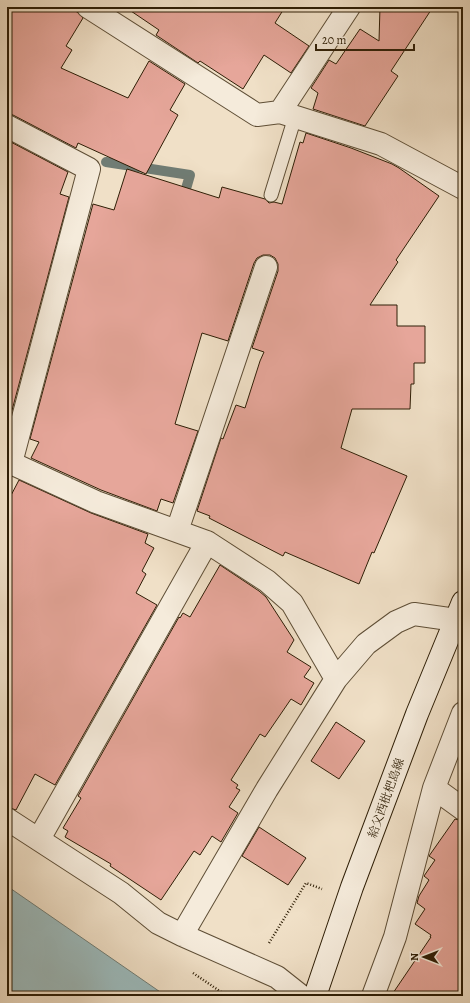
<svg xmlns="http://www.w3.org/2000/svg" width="470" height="1003" font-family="Alegreya,'Noto Serif JP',serif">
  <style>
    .water { fill: #9cbbbd; stroke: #707c74 }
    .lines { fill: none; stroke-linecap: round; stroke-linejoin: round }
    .stream { stroke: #707c74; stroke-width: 10 }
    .building { fill: #e6a69a; stroke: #2e1e06 }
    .lane-casing { stroke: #5e4e36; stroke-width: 15 }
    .street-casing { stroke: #5e4e36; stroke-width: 24 }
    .secondary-casing { stroke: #2e1e06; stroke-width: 24 }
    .path { stroke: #2e1e06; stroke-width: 2.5; stroke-dasharray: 1 2; stroke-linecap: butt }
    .lane { stroke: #f5ebdb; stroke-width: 13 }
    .street { stroke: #f5ebdb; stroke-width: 22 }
    .secondary { stroke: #f5ebdb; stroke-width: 22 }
    .labels { text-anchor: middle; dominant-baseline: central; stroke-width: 3.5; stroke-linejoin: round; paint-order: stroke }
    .street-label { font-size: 12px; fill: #2e1e06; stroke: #f5ebdb }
  </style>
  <rect width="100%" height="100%" fill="#f0e0c7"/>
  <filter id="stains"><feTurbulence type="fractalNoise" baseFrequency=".005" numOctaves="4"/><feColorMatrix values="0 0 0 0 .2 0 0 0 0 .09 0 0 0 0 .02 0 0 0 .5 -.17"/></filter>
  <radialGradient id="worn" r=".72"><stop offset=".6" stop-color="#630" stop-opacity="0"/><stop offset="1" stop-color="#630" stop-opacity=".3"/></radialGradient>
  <path class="water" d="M 7,886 L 166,996 L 13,996 L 7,992 Z"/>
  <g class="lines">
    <path class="stream" d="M 106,162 L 190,175 L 183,199"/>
  </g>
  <path class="building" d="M 7,7 L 68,7 L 77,12 L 83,18 L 66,46 L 72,50 L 61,68 L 128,98 L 149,61 L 185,84 L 170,110 L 178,115 L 146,174 L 78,143 L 76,148 L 13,115 L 7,114 Z
    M 125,7 L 285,7 L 275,23 L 309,46 L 291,73 L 264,55 L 243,89 L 200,61 L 198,63 L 156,35 L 159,30 Z
    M 380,7 L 433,7 L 391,71 L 398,76 L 365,126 L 313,109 L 318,93 L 311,88 L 329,60 L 336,64 L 360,29 L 379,41 Z
    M 306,133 L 351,148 L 392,164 L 399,168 L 439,196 L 396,260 L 398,262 L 370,305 L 397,305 L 397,326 L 425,326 L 425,363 L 414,363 L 414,384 L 411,384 L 410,409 L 352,409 L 341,448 L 407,476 L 374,553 L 372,552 L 359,584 L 285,552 L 283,556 L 209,518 L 210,516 L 197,511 L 221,438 L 223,439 L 236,405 L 245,408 L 260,361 L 264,352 L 252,348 L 278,271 L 278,264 L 275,258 L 270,255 L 263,255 L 257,258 L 254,263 L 228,341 L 202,333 L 175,424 L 198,431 L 173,503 L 161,499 L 157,511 L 101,490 L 31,458 L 39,442 L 30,439 L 93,204 L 114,210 L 127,169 L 219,198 L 222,187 L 265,199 L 269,203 L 274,202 L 282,204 L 300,142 L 303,143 Z
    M 7,140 L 68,172 L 60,194 L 69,197 L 7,429 Z
    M 19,480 L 91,513 L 148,534 L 145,543 L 154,548 L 142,571 L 146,574 L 136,593 L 157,605 L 55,785 L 35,774 L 16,810 L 7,807 L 7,503 Z
    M 220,565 L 259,591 L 266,597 L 294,640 L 287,652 L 311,667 L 304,677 L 314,683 L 301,705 L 291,699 L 265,737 L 260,734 L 231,780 L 238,785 L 236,788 L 240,790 L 229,807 L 238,813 L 221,842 L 212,836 L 200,855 L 194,851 L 161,900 L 110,866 L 111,864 L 65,837 L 68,831 L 63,828 L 81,798 L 78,796 L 179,617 L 180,618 L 183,613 L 190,617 Z
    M 336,722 L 365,741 L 339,779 L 311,761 Z
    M 455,819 L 463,821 L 463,996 L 391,996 L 431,937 L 430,937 L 431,935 L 415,924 L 425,909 L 417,903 L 419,896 L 429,880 L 424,876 L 435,860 L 429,856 Z
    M 259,827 L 306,858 L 288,885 L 242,856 Z"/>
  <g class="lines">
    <defs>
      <path id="lane" d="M 271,195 L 295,117"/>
      <path id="street" d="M 88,7 L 257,115 L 280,112 L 381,144 L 463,188
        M 280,112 L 349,7
        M 7,126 L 89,169 L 11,463 L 96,502 L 207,542 L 267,581 L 292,603 L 336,679 L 267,789 L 182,935
        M 177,531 L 266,267
        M 336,679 L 366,644 L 396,622 L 414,614 L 456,620
        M 463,713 L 434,788 L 463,809
        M 7,819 L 121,893 L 158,923 L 182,935 L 277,977 L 301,996
        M 39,839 L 207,542
        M 373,996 L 395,937 L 434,788"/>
      <path id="secondary" d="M 315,996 L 352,887 L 417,714 L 463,602"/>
    </defs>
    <use href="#lane" class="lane-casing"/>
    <use href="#street" class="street-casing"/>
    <use href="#secondary" class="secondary-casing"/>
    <path class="path" d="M 269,943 L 306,883 L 322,889
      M 193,973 L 227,996"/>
    <use href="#lane" class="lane"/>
    <use href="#street" class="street"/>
    <use href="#secondary" class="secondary"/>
  </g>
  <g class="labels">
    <g class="street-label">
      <text transform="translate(386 798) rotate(-70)">給父西枇杷島線</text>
    </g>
  </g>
  <rect width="470" height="1003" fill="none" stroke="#f0e0c7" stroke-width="24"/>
  <rect x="8" y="8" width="454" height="987" fill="none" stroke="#2e1e06" stroke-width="2"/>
  <rect x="12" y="12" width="446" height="979" fill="none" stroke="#2e1e06"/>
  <g transform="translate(424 957) rotate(270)" stroke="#f5ebdb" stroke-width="3" paint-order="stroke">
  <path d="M0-3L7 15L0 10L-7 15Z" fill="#2e1e06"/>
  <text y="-6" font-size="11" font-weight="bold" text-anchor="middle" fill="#2e1e06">N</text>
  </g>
  <path d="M316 44v6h98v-6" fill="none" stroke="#2e1e06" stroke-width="2"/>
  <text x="322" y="44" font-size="12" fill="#2e1e06" stroke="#f5ebdb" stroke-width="3" paint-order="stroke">20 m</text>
  <rect width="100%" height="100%" filter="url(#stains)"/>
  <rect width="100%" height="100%" fill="url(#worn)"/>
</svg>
